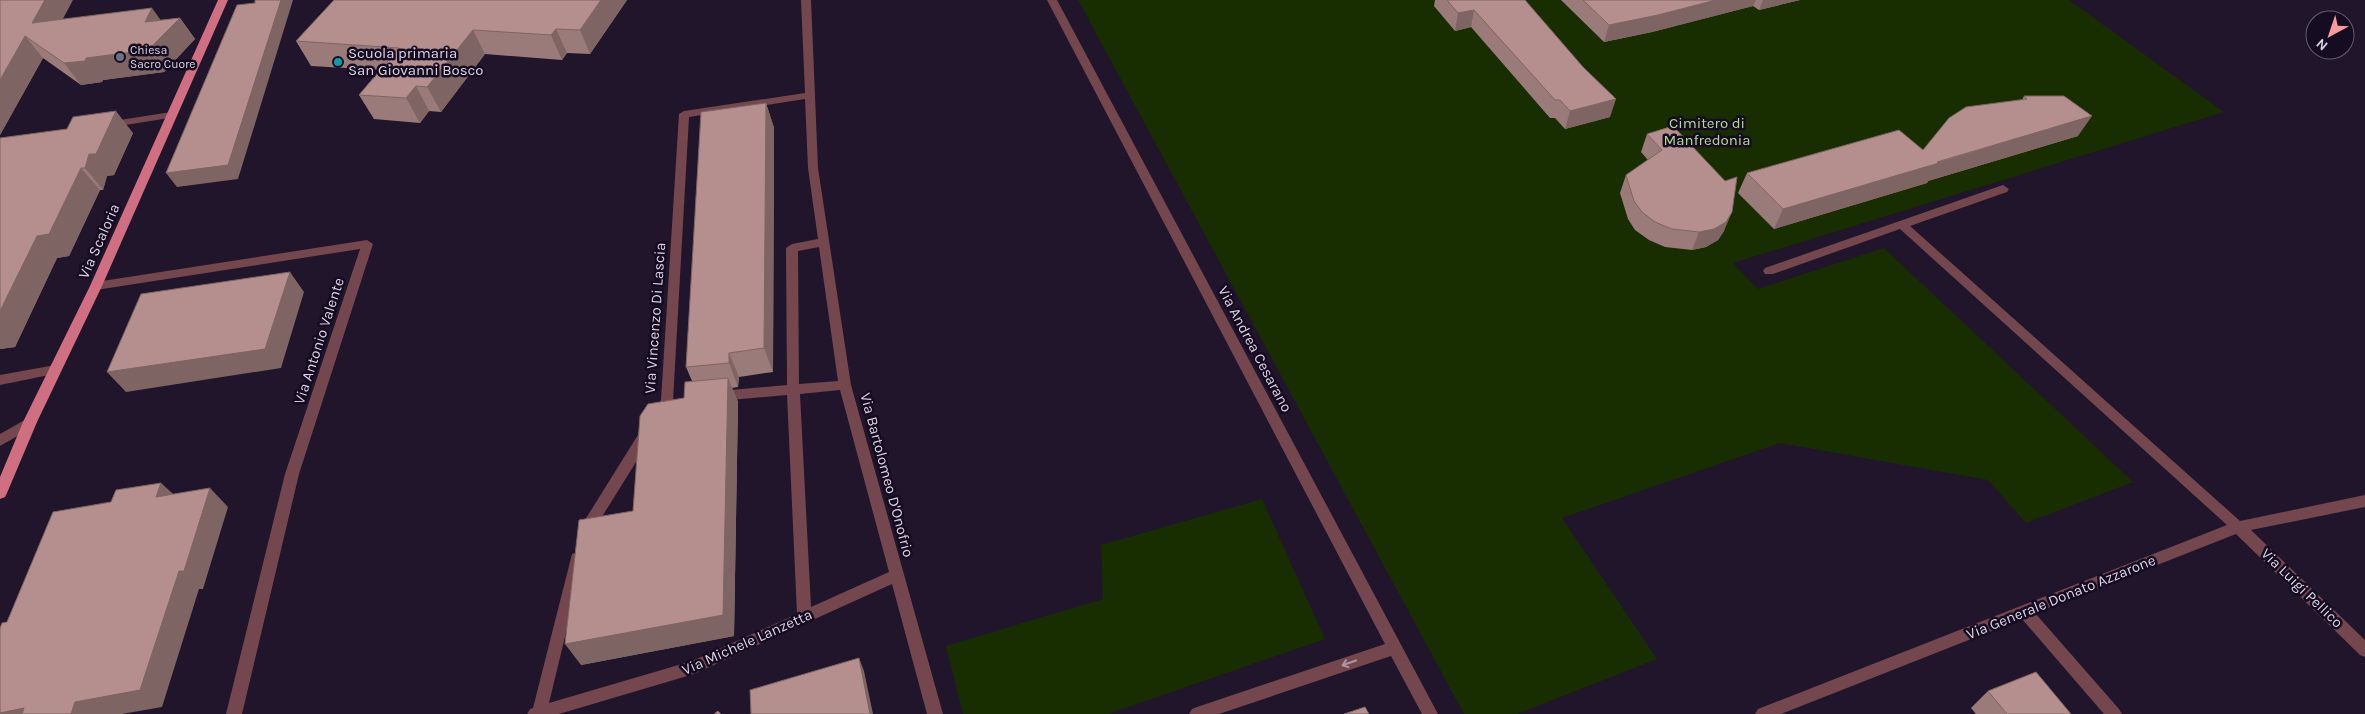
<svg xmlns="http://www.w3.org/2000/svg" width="2365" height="714" font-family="Karla,sans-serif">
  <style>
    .green { fill: #182e00 }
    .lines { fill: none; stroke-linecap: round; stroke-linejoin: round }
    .minor { fill: #74464e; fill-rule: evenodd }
    .major { fill: #cf6f81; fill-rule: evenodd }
    .wall { fill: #9b7b7a }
    .shaded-wall { fill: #7e6463 }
    .building { fill: #b48f8e; stroke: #7e6463 }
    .oneway { stroke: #ac94a0 }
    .worship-dot { fill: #6b7280; stroke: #160c21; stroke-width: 2 }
    .culture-dot { fill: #0f9aa8; stroke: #160c21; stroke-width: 2 }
    .labels { text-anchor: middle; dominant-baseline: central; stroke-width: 5; stroke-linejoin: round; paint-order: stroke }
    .far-poi-label { font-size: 12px; fill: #dad3e3; stroke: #160c21; text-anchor: start }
    .poi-label { font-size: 15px; fill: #dad3e3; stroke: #160c21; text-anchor: start }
    .park-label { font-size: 15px; fill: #b3dd8e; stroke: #160c21 }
    .street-label { font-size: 15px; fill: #dad3e3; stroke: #160c21 }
  </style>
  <rect width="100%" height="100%" fill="#20152b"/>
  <path class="green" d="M 1078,0 L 2069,0 L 2224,112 L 1733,263 L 1758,289 L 1884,248 L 2133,482 L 2026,523 L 1988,480 L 1780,443 L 1562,518 L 1657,659 L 1517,714 L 1464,714 Z
    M 1262,499 L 1325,639 L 1108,714 L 963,714 L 946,646 L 1103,599 L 1101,545 Z"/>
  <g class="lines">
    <path class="minor" d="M 801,0 L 811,0 L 818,168 L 851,385 L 943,714 L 927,714 L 892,584 L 694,674 L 559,714 L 527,714 L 530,709 L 533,708 L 572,554 L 577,552 L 582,554 L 584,558 L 549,703 L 692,661 L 797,614 L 787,395 L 719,401 L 714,400 L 713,396 L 714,392 L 719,391 L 787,385 L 786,248 L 792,244 L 818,239 L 808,168 L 805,99 L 689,117 L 673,401 L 663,419 L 653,419 L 652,415 L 661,400 L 679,114 L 684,111 L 805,93 ZM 819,247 L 838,381 L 799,384 L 798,251 ZM 840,390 L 889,572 L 811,607 L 800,394 Z
      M 1047,0 L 1057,0 L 1438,714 L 1422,714 L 1391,656 L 1219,714 L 1189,714 L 1192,709 L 1197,707 L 1385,644 Z
      M 171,112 L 175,113 L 175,117 L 107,128 L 102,125 L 107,122 Z
      M 2003,185 L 2009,189 L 2007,192 L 1910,226 L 2240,521 L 2365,495 L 2365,507 L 2251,530 L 2365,640 L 2365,657 L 2360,655 L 2236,534 L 2035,613 L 2119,709 L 2122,714 L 2104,714 L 2022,619 L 1781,714 L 1755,714 L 1758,709 L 2227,525 L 1900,229 L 1773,274 L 1765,274 L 1763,271 L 1765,268 Z
      M 367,240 L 373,244 L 299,474 L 242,714 L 226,714 L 285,474 L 360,249 L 96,290 L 90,286 L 96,282 Z
      M 55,365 L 59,367 L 61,370 L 59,373 L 0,385 L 0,375 Z
      M 30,417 L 35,418 L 37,422 L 35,426 L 0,446 L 0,434 Z
      M 646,429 L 651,430 L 653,434 L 651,438 L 590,536 L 585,538 L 580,536 L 578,532 L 580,528 L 641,430 Z"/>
    <path class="major" d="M 218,0 L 228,0 L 102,286 L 37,422 L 7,493 L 5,497 L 0,499 L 0,477 L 23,422 L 90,286 Z"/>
  </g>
  <path class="wall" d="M 0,0 L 63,19 L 161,20 L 180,18 L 195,39 L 164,72 L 103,80 L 102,82 L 81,85 L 43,58 L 0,135 Z
    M 627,0 L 590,54 L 567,53 L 562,60 L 485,54 L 441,112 L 429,111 L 420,123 L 374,119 L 359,95 L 380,70 L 311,66 L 296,41 Z
    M 1435,0 L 1525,0 L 1610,117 L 1565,129 L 1555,118 L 1550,118 L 1471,27 L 1455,31 L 1434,6 Z
    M 1561,0 L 1800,0 L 1759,10 L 1753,6 L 1652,32 L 1604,42 Z
    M 2024,96 L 2078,136 L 1928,181 L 1927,183 L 1774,229 L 1738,193 L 1747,173 L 1923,150 L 2022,100 Z
    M 766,103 L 774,128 L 773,372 L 739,377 L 738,387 L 732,388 L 738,402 L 734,636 L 581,665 L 633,511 L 692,381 L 686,367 Z
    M 1673,126 L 1724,231 L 1718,240 L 1706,247 L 1692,250 L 1665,247 L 1649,240 L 1635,230 L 1628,219 L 1620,193 L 1626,175 L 1648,160 L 1641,152 L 1647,134 Z
    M 133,133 L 114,175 L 107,176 L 103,190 L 100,190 L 69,256 L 57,258 L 15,347 L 0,349 L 0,138 Z
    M 1988,691 L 2071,714 L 1976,714 L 1971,708 Z"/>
  <path class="shaded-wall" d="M 45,0 L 73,0 L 49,45 L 32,23 Z
    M 281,0 L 293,0 L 238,179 L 177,187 L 166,173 Z
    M 601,0 L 627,0 L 590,54 L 580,30 Z
    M 1716,0 L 1756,0 L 1753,6 L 1652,32 L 1604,42 L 1609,25 Z
    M 1763,0 L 1800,0 L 1759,10 Z
    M 152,8 L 167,29 L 180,18 L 195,39 L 164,72 L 103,80 L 102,82 L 81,85 L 64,63 L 86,58 L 145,22 Z
    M 1474,10 L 1471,27 L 1455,31 L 1458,13 Z
    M 556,29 L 567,53 L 562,60 L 551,35 Z
    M 473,30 L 485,54 L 441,112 L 427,87 Z
    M 25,36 L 43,58 L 0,135 L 0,80 Z
    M 416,86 L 429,111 L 420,123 L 406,98 Z
    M 1616,99 L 1610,117 L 1565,129 L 1570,111 Z
    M 766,103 L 774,128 L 773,372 L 764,348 Z
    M 116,111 L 133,133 L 114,175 L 107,176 L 103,190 L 85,168 L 89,154 Z
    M 2092,116 L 2078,136 L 1928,181 L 1927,183 L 1774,229 L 1783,209 Z
    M 81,168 L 100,190 L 69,256 L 57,258 L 15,347 L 0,349 L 0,311 L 37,236 Z
    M 1732,212 L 1724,231 L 1718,240 L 1706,247 L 1692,250 L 1699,232 Z
    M 290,272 L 304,292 L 281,368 L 126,392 L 107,372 Z
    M 729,353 L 739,377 L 738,387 L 729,363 Z
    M 728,378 L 738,402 L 734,636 L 581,665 L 565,644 Z
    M 161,483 L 181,501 L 156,497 Z
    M 210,488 L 228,507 L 203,589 L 199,589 L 162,707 L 122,714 L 71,714 L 75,702 L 179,571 Z
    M 859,658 L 864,671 L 873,714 L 870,714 Z
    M 24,708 L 33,714 L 0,714 L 0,713 Z"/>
  <path class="building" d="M 0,0 L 45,0 L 32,23 L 152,8 L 145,22 L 180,18 L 148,50 L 86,58 L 85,61 L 64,63 L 25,36 L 0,80 Z
    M 255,0 L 281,0 L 228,165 L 166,173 L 237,5 L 255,3 Z
    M 334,0 L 601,0 L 580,30 L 556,29 L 551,35 L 473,30 L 427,87 L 416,86 L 406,98 L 359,95 L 399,48 L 296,41 Z
    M 1447,0 L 1525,0 L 1583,67 L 1616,99 L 1570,111 L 1560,100 L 1555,100 L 1474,10 L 1458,13 Z
    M 1583,0 L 1716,0 L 1658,15 L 1609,25 Z
    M 2024,96 L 2064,96 L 2092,116 L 1937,162 L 1939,163 L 1783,209 L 1747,173 L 1899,130 L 1923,150 L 1949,118 L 1966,107 L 2027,99 Z
    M 766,103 L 764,348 L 729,353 L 729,363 L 686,367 L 701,112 Z
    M 116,111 L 96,154 L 89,154 L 85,168 L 81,168 L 49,234 L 37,236 L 0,311 L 0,138 L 67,129 L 73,117 Z
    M 1673,126 L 1725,181 L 1737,177 L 1732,212 L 1726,222 L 1714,229 L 1699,232 L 1672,229 L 1655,222 L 1642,212 L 1634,201 L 1626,175 L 1662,150 L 1647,134 Z
    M 290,272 L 265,349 L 107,372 L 141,294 Z
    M 728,378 L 723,615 L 565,644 L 579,520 L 633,511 L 640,416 L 648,404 L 684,398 L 685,382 Z
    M 161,483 L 156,497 L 210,488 L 184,571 L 179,571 L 140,690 L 75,702 L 71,714 L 22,714 L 24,708 L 0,713 L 0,628 L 2,623 L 7,622 L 53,512 L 111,502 L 116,490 Z
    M 859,658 L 870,714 L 751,714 L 750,690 Z
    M 2036,672 L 2071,714 L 2007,714 L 1988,691 Z
    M 1365,707 L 1369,714 L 1344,714 Z
    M 718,711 L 721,714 L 714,714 Z"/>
  <defs><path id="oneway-shaft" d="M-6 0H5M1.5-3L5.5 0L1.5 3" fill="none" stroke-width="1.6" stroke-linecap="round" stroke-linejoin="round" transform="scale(1.25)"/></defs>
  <use class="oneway" href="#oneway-shaft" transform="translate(1349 663) rotate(161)"/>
  <circle class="worship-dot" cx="120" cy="57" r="5"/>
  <circle class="culture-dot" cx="338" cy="62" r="5"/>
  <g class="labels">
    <g class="far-poi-label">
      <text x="130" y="50">Chiesa<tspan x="130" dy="14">Sacro Cuore</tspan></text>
    </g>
    <g class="poi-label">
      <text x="348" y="53">Scuola primaria<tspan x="348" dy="17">San Giovanni Bosco</tspan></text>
    </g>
    <g class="park-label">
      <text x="1707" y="123">Cimitero di<tspan x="1707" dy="17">Manfredonia</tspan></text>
    </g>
    <g class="street-label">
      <text transform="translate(99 241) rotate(-66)">Via Scaloria</text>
      <text transform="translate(655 318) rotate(-86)">Via Vincenzo Di Lascia</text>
      <text transform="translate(319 341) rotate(-72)">Via Antonio Valente</text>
      <text transform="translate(1255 349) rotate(62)">Via Andrea Cesarano</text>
      <text transform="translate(887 475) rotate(75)">Via Bartolomeo D'Onofrio</text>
      <text transform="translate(2302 588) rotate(44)">Via Luigi Pellico</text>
      <text transform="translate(2061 597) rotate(-22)">Via Generale Donato Azzarone</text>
      <text transform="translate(747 642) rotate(-24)">Via Michele Lanzetta</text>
    </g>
  </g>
  <g transform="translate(2330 35) rotate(220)"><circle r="24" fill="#160c21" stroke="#645c6f"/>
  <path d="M0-4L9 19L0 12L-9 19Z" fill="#f59b9d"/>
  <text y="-8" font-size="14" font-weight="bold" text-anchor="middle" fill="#dad3e3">N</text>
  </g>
</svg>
